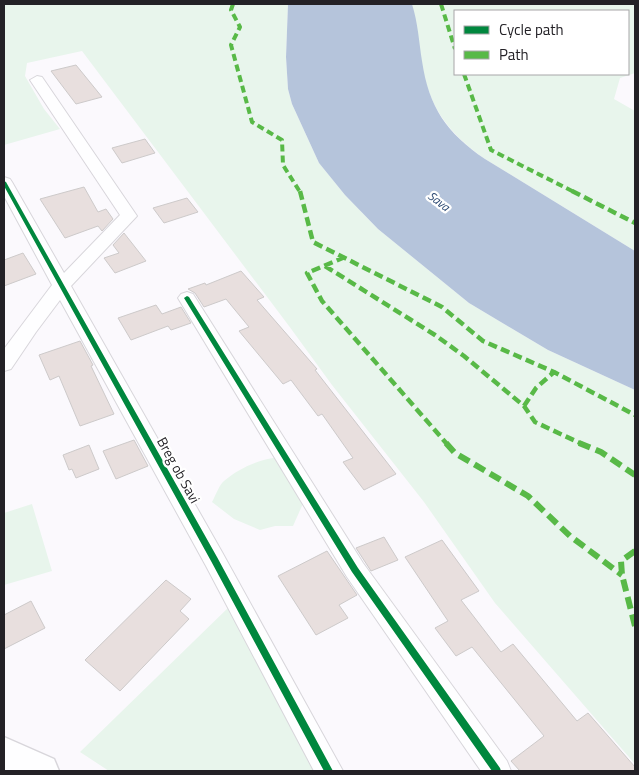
<svg xmlns="http://www.w3.org/2000/svg" width="639" height="775" font-family="'Titillium Web',sans-serif">
  <style>
    .green { fill: #e8f5ec; fill-rule: evenodd }
    .water { fill: #b5c4db }
    .building { fill: #e8dfde; stroke: #cdcaca }
    .lines { fill: none; stroke-linecap: round; stroke-linejoin: round }
    .minor-casing { stroke: #d8d6db; stroke-width: 2 }
    .tertiary-casing { stroke: #d8d6db; stroke-width: 3 }
    .minor { fill: #fefeff; fill-rule: evenodd }
    .tertiary { fill: #fefeff; fill-rule: evenodd }
    .quiet-far2 { stroke: #58b947; stroke-width: 4; stroke-dasharray: 7 4; stroke-linecap: butt }
    .quiet-far1 { stroke: #58b947; stroke-width: 4.5; stroke-dasharray: 9 4.5; stroke-linecap: butt }
    .quiet { stroke: #58b947; stroke-width: 6; stroke-dasharray: 12 6; stroke-linecap: butt }
    .cycleway-casing { stroke: #fff; stroke-width: 3 }
    .cycleway { fill: #00873e; fill-rule: evenodd }
    .labels { text-anchor: middle; dominant-baseline: central; stroke-width: 4.5; stroke-linejoin: round; paint-order: stroke }
    .far-water-label { font-size: 12px; font-style: italic; fill: #26446f; stroke: #fff }
    .street-label { font-size: 14px; fill: #232126; stroke: #fff }
  </style>
  <rect width="100%" height="100%" fill="#fbf9fd"/>
  <path class="green" d="M 4,4 L 288,4 L 286,57 L 288,89 L 292,104 L 319,163 L 345,195 L 378,229 L 469,303 L 548,350 L 635,390 L 635,764 L 495,603 L 424,502 L 332,385 L 289,326 L 82,51 L 27,63 L 25,76 L 44,109 L 60,129 L 4,145 Z
    M 412,4 L 635,4 L 635,73 L 620,78 L 614,99 L 635,111 L 635,251 L 485,159 C 421,114 424,75 412,4 ZM 455,11 L 628,11 L 628,74 L 455,74 Z
    M 279,457 L 305,499 L 293,526 L 275,526 L 260,530 L 234,519 L 212,502 C 216,495 219,485 224,481 C 239,468 260,459 279,457 Z
    M 32,504 L 52,571 L 4,585 L 4,513 Z
    M 231,605 L 322,771 L 109,771 L 80,752 Z"/>
  <path class="water" d="M 288,4 L 412,4 C 418,23 419,42 422,61 C 429,108 447,133 485,159 L 635,251 L 635,390 L 548,350 L 469,303 L 378,229 L 345,195 L 319,163 L 292,104 L 288,89 L 286,57 Z"/>
  <path class="building" d="M 76,65 L 102,97 L 76,104 L 51,71 Z
    M 145,139 L 155,153 L 122,163 L 112,148 Z
    M 84,187 L 98,212 L 106,209 L 113,219 L 102,231 L 98,226 L 65,238 L 40,199 Z
    M 187,198 L 198,212 L 164,223 L 153,208 Z
    M 124,233 L 146,261 L 115,273 L 104,258 L 119,253 L 113,245 Z
    M 23,253 L 36,274 L 4,286 L 4,260 Z
    M 241,271 L 264,297 L 257,300 L 317,369 L 315,370 L 396,474 L 364,490 L 343,462 L 353,458 L 322,414 L 318,416 L 291,380 L 283,384 L 239,331 L 249,327 L 226,299 L 204,307 L 195,293 L 188,289 L 205,283 L 206,285 Z
    M 156,305 L 162,314 L 181,307 L 191,323 L 171,330 L 168,326 L 131,340 L 118,318 Z
    M 80,341 L 93,365 L 91,366 L 114,414 L 80,426 L 59,376 L 50,380 L 39,355 Z
    M 134,440 L 148,466 L 116,479 L 103,451 Z
    M 89,445 L 99,469 L 76,478 L 72,469 L 69,470 L 63,455 Z
    M 384,537 L 398,560 L 371,571 L 356,548 Z
    M 442,540 L 479,591 L 461,600 L 501,652 L 513,644 L 577,721 L 588,713 L 635,767 L 635,771 L 520,771 L 511,761 L 544,736 L 472,647 L 456,656 L 435,628 L 448,621 L 405,557 Z
    M 327,551 L 357,595 L 339,605 L 348,618 L 316,635 L 278,576 Z
    M 166,580 L 191,599 L 180,611 L 189,619 L 120,691 L 85,660 Z
    M 31,601 L 45,628 L 4,649 L 4,615 Z"/>
  <g class="lines">
    <defs>
      <path id="minor" d="M 37,76 L 42,77 L 137,216 L 71,286 L 222,552 L 343,771 L 314,771 L 206,566 L 60,300 L 36,332 L 11,369 L 4,371 L 4,349 L 52,285 L 4,196 L 4,177 L 10,179 L 12,182 L 64,273 L 120,215 L 30,80 Z
        M 187,292 L 193,294 L 363,563 L 507,761 L 511,771 L 481,771 L 347,577 L 178,298 L 181,294 Z"/>
      <path id="tertiary" d="M 4,737 L 54,759 L 59,771 L 4,771 Z"/>
    </defs>
    <use href="#minor" class="minor-casing"/>
    <use href="#tertiary" class="tertiary-casing"/>
    <use href="#minor" class="minor"/>
    <use href="#tertiary" class="tertiary"/>
    <path class="quiet-far2" d="M 233,4 L 231,10 L 240,27 L 231,45 L 252,122 L 282,140 L 283,165 L 300,192
      M 441,4 L 455,49
      M 464,74 L 491,150 L 574,192"/>
    <path class="quiet-far1" d="M 300,191 L 313,242 L 442,307 L 483,341 L 554,372 L 635,415
      M 572,191 L 635,223
      M 345,257 L 307,273 L 322,301 L 447,444
      M 325,266 L 435,335 L 464,356 L 524,406 L 535,422 L 582,444
      M 524,406 L 536,388 L 554,372"/>
    <path class="quiet" d="M 446,443 L 455,453 L 528,496 L 570,536 L 622,575
      M 579,443 L 601,452 L 635,475
      M 635,551 L 621,561 L 622,575 L 635,626"/>
    <defs>
      <path id="cycleway" d="M 4,181 L 6,182 L 217,557 L 333,771 L 324,771 L 211,561 L 4,186 Z
        M 187,296 L 189,297 L 358,568 L 500,768 L 501,771 L 492,771 L 352,572 L 184,298 Z"/>
    </defs>
    <use href="#cycleway" class="cycleway-casing"/>
    <use href="#cycleway" class="cycleway"/>
  </g>
  <g class="labels">
    <g class="far-water-label">
      <text transform="translate(439 201) rotate(38)">Sava</text>
    </g>
    <g class="street-label">
      <text transform="translate(179 470) rotate(61)">Breg ob Savi</text>
    </g>
  </g>
  <rect width="639" height="775" fill="none" stroke="#232126" stroke-width="10"/>
  <rect x="454" y="10" width="175" height="65" fill="#ffffff" stroke="#a7a6a8"/>
  <rect x="464" y="26" width="25" height="8" fill="#00873e" stroke="#a7a6a8"/>
  <text x="499" y="35" font-size="15" fill="#232126">Cycle path</text>
  <rect x="464" y="51" width="25" height="8" fill="#58b947" stroke="#a7a6a8"/>
  <text x="499" y="60" font-size="15" fill="#232126">Path</text>
</svg>
